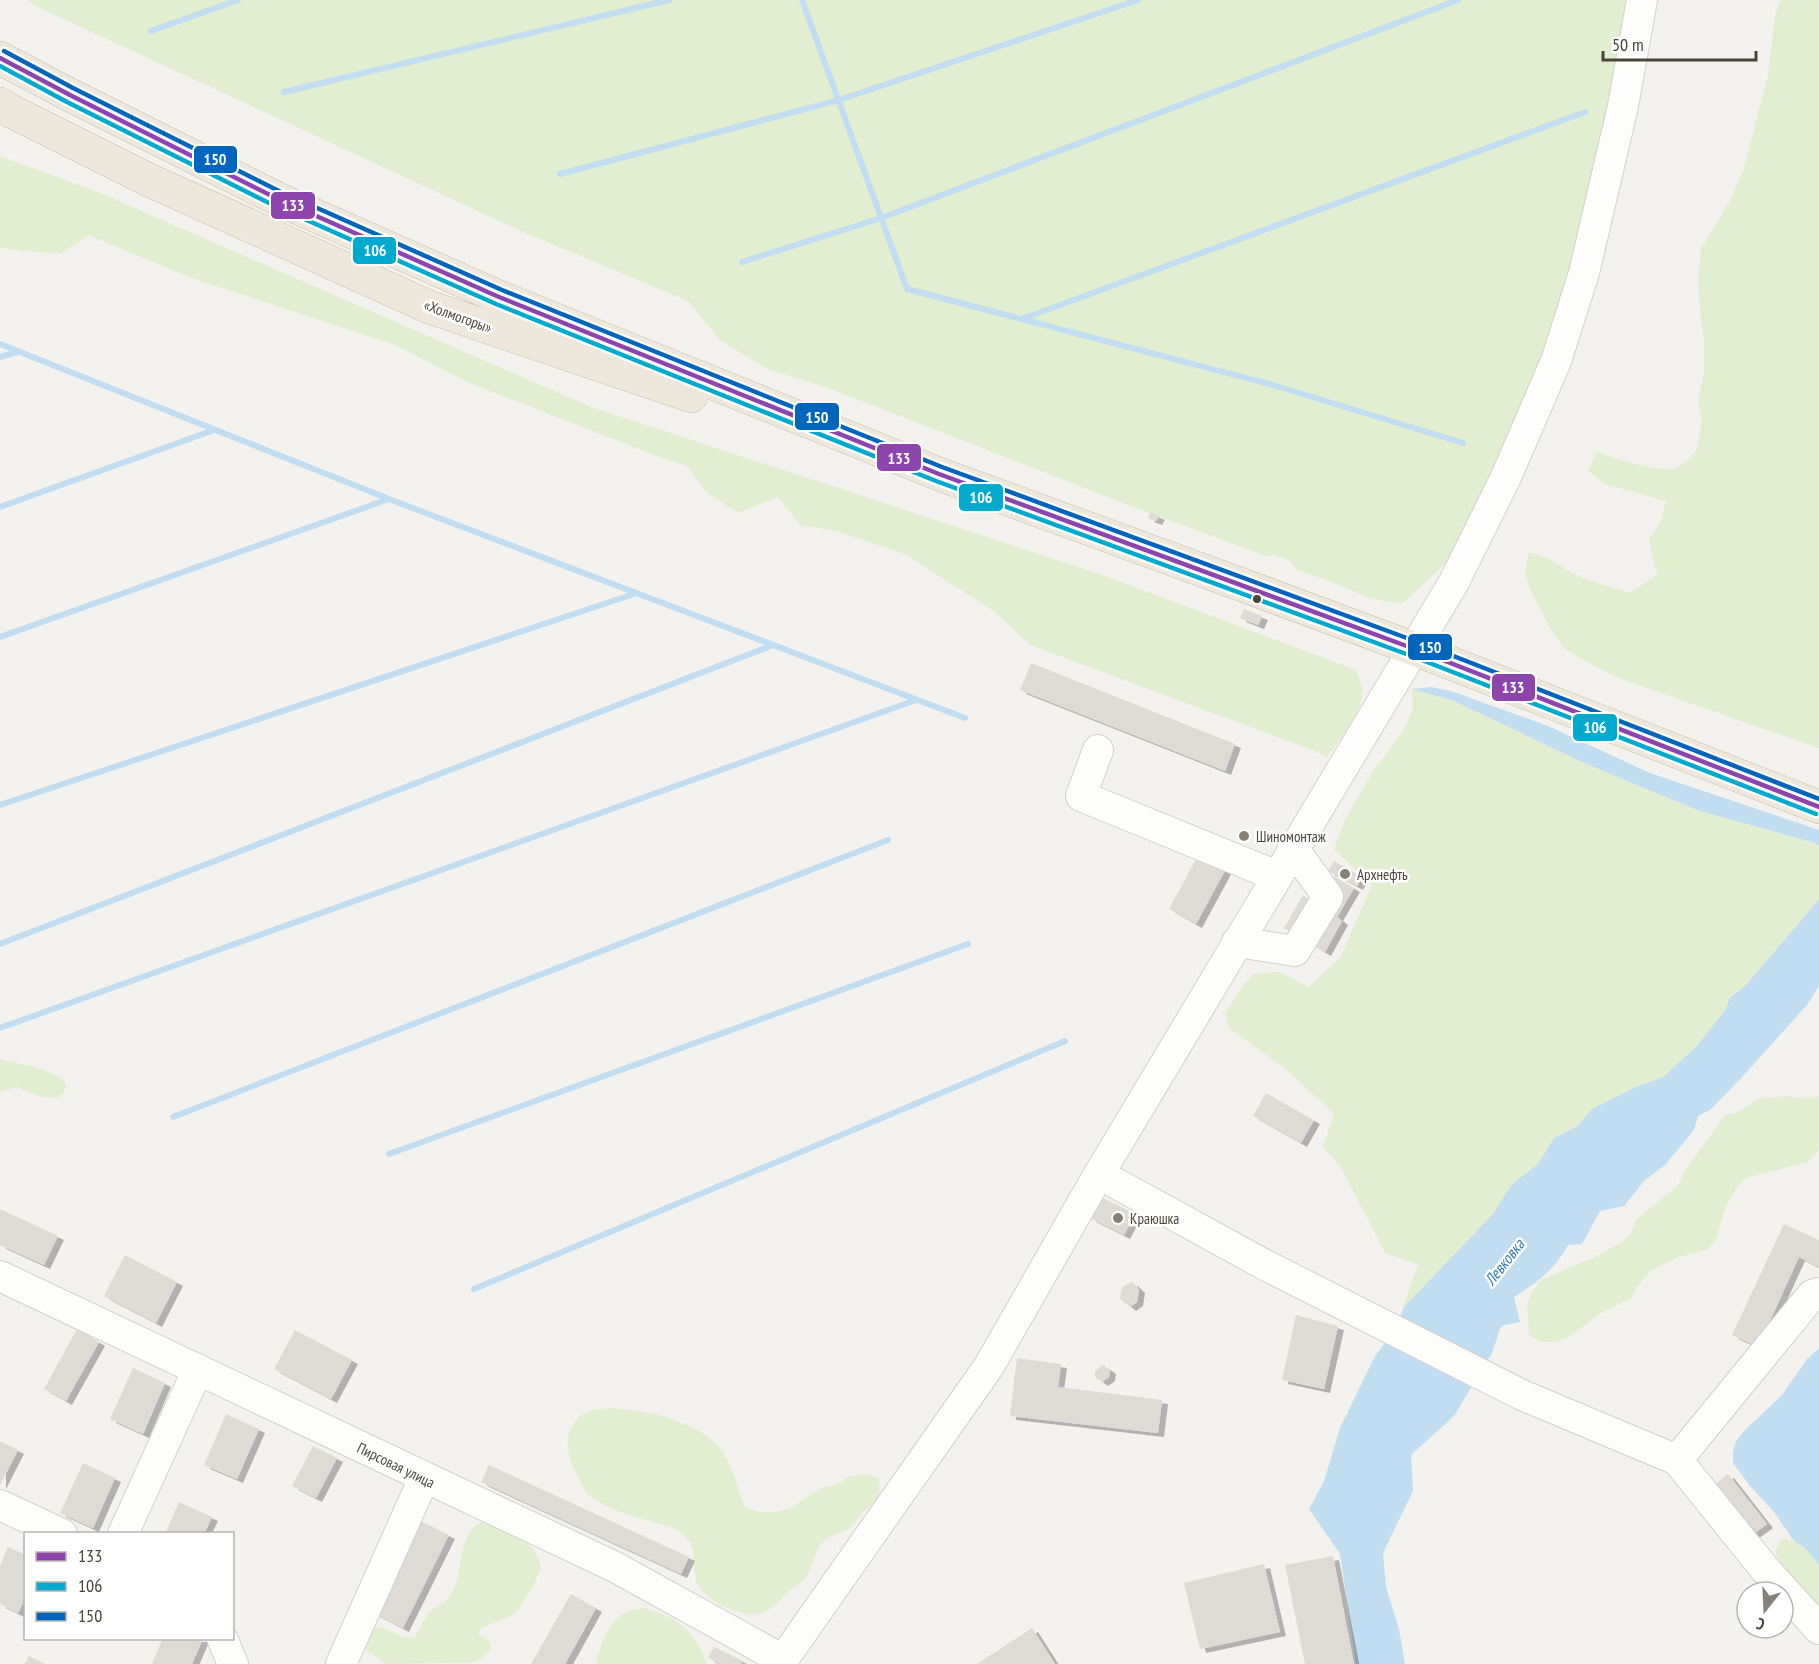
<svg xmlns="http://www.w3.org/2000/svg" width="1819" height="1664" font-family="'PT Sans Narrow',sans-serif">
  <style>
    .green { fill: #e1eecf }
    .water { fill: #c0ddf1 }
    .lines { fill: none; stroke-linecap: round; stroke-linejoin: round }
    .stream { stroke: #c0ddf1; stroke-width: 6 }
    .building { fill: #dedbd6; filter: url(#shadow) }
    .minor-casing { stroke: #d2d0cb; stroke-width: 32 }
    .highway-casing { stroke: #ccbfa9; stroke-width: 34 }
    .minor { stroke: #fdfdfc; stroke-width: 30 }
    .highway { stroke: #ede8db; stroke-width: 33 }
    .bus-1-casing { stroke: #fff; stroke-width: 9 }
    .bus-2-casing { stroke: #fff; stroke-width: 9 }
    .bus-3-casing { stroke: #fff; stroke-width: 9 }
    .bus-1 { stroke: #8e44ad; stroke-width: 4.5 }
    .bus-2 { stroke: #00a9ce; stroke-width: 4.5 }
    .bus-3 { stroke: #0065bd; stroke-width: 4.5 }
    .bus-dot { fill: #4b4439; stroke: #fff; stroke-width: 2 }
    .poi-dot { fill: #868178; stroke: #fff; stroke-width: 2 }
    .labels { text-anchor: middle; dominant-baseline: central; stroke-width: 5; stroke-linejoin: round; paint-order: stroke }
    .street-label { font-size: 15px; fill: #4b4439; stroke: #fff }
    .poi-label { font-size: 15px; fill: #4b4439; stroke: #fff; text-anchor: start }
    .water-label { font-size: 16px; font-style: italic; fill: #2e7ab2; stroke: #fff }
    .line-badge { stroke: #fff; stroke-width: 2 }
    .badge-label { font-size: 16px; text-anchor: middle; font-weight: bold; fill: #fff }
  </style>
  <defs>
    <filter id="shadow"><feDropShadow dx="6" dy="4" stdDeviation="0" flood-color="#0004"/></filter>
  </defs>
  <rect width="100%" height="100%" fill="#f4f2ee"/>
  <path class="green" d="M 27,0 L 1631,0 L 1611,111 L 1545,364 L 1475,513 L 1448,561 L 1403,603 L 1387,602 L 1367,597 L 1327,580 L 1297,570 L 1291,561 L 1273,555 L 1266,556 L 1128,505 L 828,388 L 767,369 L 720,340 L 688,301 L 521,231 L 40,8 Z
    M 1781,0 L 1819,0 L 1819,748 L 1618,678 L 1579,658 L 1563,647 L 1551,630 L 1531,591 L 1525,573 L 1529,552 L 1550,559 L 1570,572 L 1589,580 L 1630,593 L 1658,574 L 1655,569 L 1649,539 L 1661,521 L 1666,501 L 1605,484 L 1588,471 L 1597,452 C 1615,458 1663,476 1680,466 C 1686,462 1692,455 1697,450 L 1702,420 L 1698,401 L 1704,371 L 1704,340 L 1700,311 L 1698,278 L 1701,249 L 1732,197 L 1744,168 L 1768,75 L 1775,15 Z
    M 0,156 L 98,192 L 591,407 L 1097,573 L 1356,670 C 1358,676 1361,682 1362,688 C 1365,709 1339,740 1327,757 L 1312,750 L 1030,645 L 995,612 L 905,554 L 836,531 L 800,525 L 778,497 L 738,513 L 706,492 L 687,466 L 662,458 L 472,384 L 395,345 L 194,279 L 88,235 L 60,254 L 0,248 Z
    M 1412,689 L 1454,701 L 1584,763 L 1697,810 L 1815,843 L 1819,846 L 1819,899 L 1746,985 L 1730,996 L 1726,1009 L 1697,1046 L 1663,1077 L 1633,1088 L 1592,1109 L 1578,1126 L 1554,1138 L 1537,1165 L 1512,1184 L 1492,1215 L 1403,1308 L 1418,1264 L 1385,1253 L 1341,1167 L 1323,1147 L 1334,1114 L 1288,1071 L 1229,1028 L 1225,1013 L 1252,974 L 1279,972 L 1308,987 L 1340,958 L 1372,885 L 1334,849 L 1345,820 L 1372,773 L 1404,730 L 1413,708 Z
    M 0,1059 C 18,1064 59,1069 67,1086 L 63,1093 L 57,1098 L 41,1097 L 17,1087 L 0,1092 Z
    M 1786,1096 L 1809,1099 L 1819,1096 L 1819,1148 L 1816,1153 L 1808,1162 L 1746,1178 L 1737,1187 L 1726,1206 L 1716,1239 L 1708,1249 L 1676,1258 L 1652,1270 L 1643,1279 L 1630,1299 L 1601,1313 L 1569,1337 L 1555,1342 L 1541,1342 L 1529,1335 L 1527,1306 L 1531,1293 L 1541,1280 L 1599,1255 L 1622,1242 L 1631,1233 L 1636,1220 L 1678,1185 L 1684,1172 L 1725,1115 L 1738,1112 L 1758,1099 Z
    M 610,1408 C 625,1410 641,1410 655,1414 C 678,1421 709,1431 723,1452 C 734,1469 737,1489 745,1507 L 759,1512 L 776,1512 L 791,1508 L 820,1488 L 836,1485 L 850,1476 L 865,1474 L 879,1478 C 881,1503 876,1500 860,1515 C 856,1520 854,1526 848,1529 C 840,1533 832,1535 824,1541 C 815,1549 814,1563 808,1573 C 803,1583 797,1585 789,1591 C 776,1601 771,1615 752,1614 C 733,1613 702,1600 696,1580 C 690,1561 700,1550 683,1534 C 673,1525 662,1525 650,1521 C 631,1516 608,1509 591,1497 C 584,1492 572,1466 570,1458 C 567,1448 566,1436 572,1427 C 582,1410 591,1410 610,1408 Z
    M 489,1520 C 512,1532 536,1541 541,1568 L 532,1589 L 522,1602 L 519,1610 L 505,1619 L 482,1627 L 478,1634 L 490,1642 L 491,1650 L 476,1662 L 467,1663 L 386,1664 L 365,1649 L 360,1641 L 368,1627 C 385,1624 397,1639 414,1638 C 420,1630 423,1618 431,1611 C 438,1605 448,1602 452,1593 C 465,1570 456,1526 489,1520 Z
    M 1781,1539 L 1794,1541 L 1804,1547 L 1819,1565 L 1819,1620 L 1797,1587 L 1790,1574 L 1781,1564 L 1775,1551 Z
    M 644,1608 C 680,1619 693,1629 707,1664 L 596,1664 C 600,1645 609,1618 629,1611 C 634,1609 640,1609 644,1608 Z"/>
  <path class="water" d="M 1431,687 L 1451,691 L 1548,726 L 1650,773 L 1819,830 L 1819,846 L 1815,843 L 1697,810 L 1584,763 L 1454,701 L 1412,689 Z
    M 1819,899 L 1819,986 L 1807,1005 L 1742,1077 L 1710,1110 L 1698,1116 L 1694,1130 L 1666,1164 L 1644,1181 L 1624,1206 L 1600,1211 L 1582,1244 L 1568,1245 C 1554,1270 1538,1282 1514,1297 L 1520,1322 L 1501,1326 L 1492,1353 L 1454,1416 L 1411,1455 L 1413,1491 L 1383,1553 L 1386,1587 L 1399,1629 L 1405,1664 L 1356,1664 L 1340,1554 L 1309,1509 L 1324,1481 L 1340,1428 L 1375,1356 L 1397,1327 L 1403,1308 L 1492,1215 L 1512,1184 L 1537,1165 L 1554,1138 L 1578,1126 L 1592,1109 L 1633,1088 L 1663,1077 L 1697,1046 L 1726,1009 L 1730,997 L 1746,985 Z
    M 1819,1348 L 1819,1565 L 1804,1547 L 1794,1541 L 1774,1512 L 1750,1486 L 1733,1463 L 1733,1452 L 1736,1441 L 1744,1431 L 1782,1395 L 1807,1359 Z"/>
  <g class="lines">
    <path class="stream" d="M 802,0 L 907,289 L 1273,385 L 1463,443
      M 151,31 L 238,0
      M 284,92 L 669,0
      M 560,174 L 839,100 L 1138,0
      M 742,262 L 881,218 L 1458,0
      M 1022,319 L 1585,112
      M 0,344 L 389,499 L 965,718
      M 0,357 L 17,352
      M 0,507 L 214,430
      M 0,637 L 389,499
      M 0,805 L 634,594
      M 0,944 L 773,645
      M 0,1028 L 916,700
      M 173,1117 L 888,840
      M 389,1154 L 968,944
      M 474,1289 L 1065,1041"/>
  </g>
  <path class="building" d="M 1150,512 L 1159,516 L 1156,521 L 1148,518 Z
    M 1244,609 L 1262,616 L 1258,625 L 1240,618 Z
    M 1031,663 L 1235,744 L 1225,771 L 1020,690 Z
    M 1201,850 L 1228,865 L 1196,924 L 1169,909 Z
    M 1334,861 L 1362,877 L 1357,886 L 1328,871 Z
    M 1328,873 L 1354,888 L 1337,917 L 1342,921 L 1325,952 L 1284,928 L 1303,895 L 1312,901 Z
    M 1266,1093 L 1314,1120 L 1301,1143 L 1253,1116 Z
    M 1101,1197 L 1135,1214 L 1124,1235 L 1090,1218 Z
    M 0,1209 L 58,1236 L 44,1265 L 0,1245 Z
    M 1784,1224 L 1819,1240 L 1819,1267 L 1799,1257 L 1758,1347 L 1732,1335 Z
    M 125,1255 L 177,1282 L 156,1323 L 104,1296 Z
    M 1132,1282 L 1139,1289 L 1137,1302 L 1130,1307 L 1120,1299 L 1122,1287 Z
    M 1296,1315 L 1338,1326 L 1324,1389 L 1282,1380 Z
    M 77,1329 L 99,1342 L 66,1401 L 44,1389 Z
    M 295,1330 L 352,1360 L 331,1399 L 274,1369 Z
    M 1017,1358 L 1061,1364 L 1058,1387 L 1162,1400 L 1158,1433 L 1010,1416 Z
    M 1103,1365 L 1110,1370 L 1109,1377 L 1102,1382 L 1095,1377 L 1095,1371 Z
    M 133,1368 L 165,1383 L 143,1434 L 110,1419 Z
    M 226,1414 L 259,1429 L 237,1479 L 204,1465 Z
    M 0,1441 L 18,1450 L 0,1485 Z
    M 313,1446 L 337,1458 L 316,1498 L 292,1486 Z
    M 83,1463 L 115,1478 L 93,1528 L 60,1513 Z
    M 489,1465 L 689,1557 L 681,1574 L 481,1482 Z
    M 1728,1474 L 1767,1524 L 1748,1538 L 1710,1488 Z
    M 179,1502 L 212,1517 L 204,1534 L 165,1534 Z
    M 419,1520 L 449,1535 L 403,1628 L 372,1612 Z
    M 8,1547 L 26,1555 L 26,1597 L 18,1613 L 0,1604 L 0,1566 Z
    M 1333,1556 L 1354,1664 L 1305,1664 L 1285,1565 Z
    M 1264,1564 L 1280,1632 L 1200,1649 L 1184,1583 Z
    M 571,1594 L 596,1608 L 565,1664 L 531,1664 Z
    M 1032,1628 L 1055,1664 L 977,1664 Z
    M 163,1638 L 203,1638 L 192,1664 L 152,1664 Z
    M 714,1647 L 743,1661 L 741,1664 L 720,1664 L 708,1658 Z
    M 29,1656 L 45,1664 L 24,1664 Z"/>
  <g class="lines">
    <defs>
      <path id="minor" d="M 1098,750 L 1081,796 L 1277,876
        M 1237,942 L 1295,951 L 1328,897 L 1293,848
        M 1099,1174 L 1267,1266 L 1522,1395 L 1677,1460 L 1764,1568 L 1819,1629
        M 0,1276 L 615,1567 L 783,1660
        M 1677,1460 L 1812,1295 L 1819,1293
        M 0,1505 L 62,1534
        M 123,1534 L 198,1369
        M 222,1638 L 233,1664
        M 341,1664 L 424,1478
        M 780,1664 L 989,1366 L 1099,1174 L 1454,582 L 1506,477 L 1556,361 L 1584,273 L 1623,106 L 1642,0"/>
      <path id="highway" d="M 0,58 L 70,95 L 278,199 L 499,297 L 939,474 L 1237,583 L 1412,648 L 1819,807
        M 0,104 L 11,111 L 149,180 L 429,307 L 691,396"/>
    </defs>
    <use href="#minor" class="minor-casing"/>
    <use href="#highway" class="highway-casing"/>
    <use href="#minor" class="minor"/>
    <use href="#highway" class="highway"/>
    <defs>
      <path id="bus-1" d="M 0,58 L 70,95 L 278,199 L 499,297 L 939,474 L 1412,648 L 1819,807"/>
      <path id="bus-2" d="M 0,66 L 67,102 L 275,206 L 496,304 L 936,481 L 1409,655 L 1816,814"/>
      <path id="bus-3" d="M 4,51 L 73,88 L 281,192 L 502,290 L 942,467 L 1415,641 L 1819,799"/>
    </defs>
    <use href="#bus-1" class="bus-1-casing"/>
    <use href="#bus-2" class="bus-2-casing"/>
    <use href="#bus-3" class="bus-3-casing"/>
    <use href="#bus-1" class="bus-1"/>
    <use href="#bus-2" class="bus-2"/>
    <use href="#bus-3" class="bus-3"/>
  </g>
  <circle class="bus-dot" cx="1257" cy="599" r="5"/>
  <g class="poi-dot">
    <circle cx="1244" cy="836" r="6"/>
    <circle cx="1345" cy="874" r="6"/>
    <circle cx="1118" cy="1218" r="6"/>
  </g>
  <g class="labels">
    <g class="street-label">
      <text transform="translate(458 316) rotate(20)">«Холмогоры»</text>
      <text transform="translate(396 1465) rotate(26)">Пирсовая улица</text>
    </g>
    <g class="poi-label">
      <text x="1256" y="836">Шиномонтаж</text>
      <text x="1357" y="874">Архнефть</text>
      <text x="1130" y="1218">Краюшка</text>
    </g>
    <g class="water-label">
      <text transform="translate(1504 1262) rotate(-52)">Левковка</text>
    </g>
  </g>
  <g class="line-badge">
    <rect x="193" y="145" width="45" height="29" rx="6" fill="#0065bd"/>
    <rect x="270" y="191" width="46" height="29" rx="6" fill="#8e44ad"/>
    <rect x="352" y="236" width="45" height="29" rx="6" fill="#00a9ce"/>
    <rect x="794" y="402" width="46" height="29" rx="6" fill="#0065bd"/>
    <rect x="876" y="443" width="46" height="29" rx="6" fill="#8e44ad"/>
    <rect x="958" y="483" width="46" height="29" rx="6" fill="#00a9ce"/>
    <rect x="1407" y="633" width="46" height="28" rx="6" fill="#0065bd"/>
    <rect x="1491" y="673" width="45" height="29" rx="6" fill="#8e44ad"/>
    <rect x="1572" y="713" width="46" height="29" rx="6" fill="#00a9ce"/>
  </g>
  <g class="badge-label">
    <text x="215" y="165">150</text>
    <text x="293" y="211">133</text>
    <text x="375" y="256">106</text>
    <text x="817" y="423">150</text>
    <text x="899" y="464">133</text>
    <text x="981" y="503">106</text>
    <text x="1430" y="653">150</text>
    <text x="1513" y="693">133</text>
    <text x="1595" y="733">106</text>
  </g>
  <rect x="24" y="1532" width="210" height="108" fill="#ffffff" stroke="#b7b4b0" stroke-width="1.5"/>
  <rect x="36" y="1552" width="30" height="9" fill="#8e44ad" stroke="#b7b4b0" stroke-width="1.5"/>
  <text x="78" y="1562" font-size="18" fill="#4b4439">133</text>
  <rect x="36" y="1582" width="30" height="9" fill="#00a9ce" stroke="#b7b4b0" stroke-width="1.5"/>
  <text x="78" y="1592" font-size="18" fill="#4b4439">106</text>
  <rect x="36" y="1612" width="30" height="9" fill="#0065bd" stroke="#b7b4b0" stroke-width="1.5"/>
  <text x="78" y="1622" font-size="18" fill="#4b4439">150</text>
  <g transform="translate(1765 1610) rotate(198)"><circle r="28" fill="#ffffff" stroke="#b7b4b0" stroke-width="1.5"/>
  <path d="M0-4.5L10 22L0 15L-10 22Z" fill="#868178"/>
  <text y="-9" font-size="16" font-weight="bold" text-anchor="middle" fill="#4b4439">С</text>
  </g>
  <path d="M1603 51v9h153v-9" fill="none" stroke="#4b4439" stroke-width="3"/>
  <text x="1612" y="51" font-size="18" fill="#4b4439" stroke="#ffffff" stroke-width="4.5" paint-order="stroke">50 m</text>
</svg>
